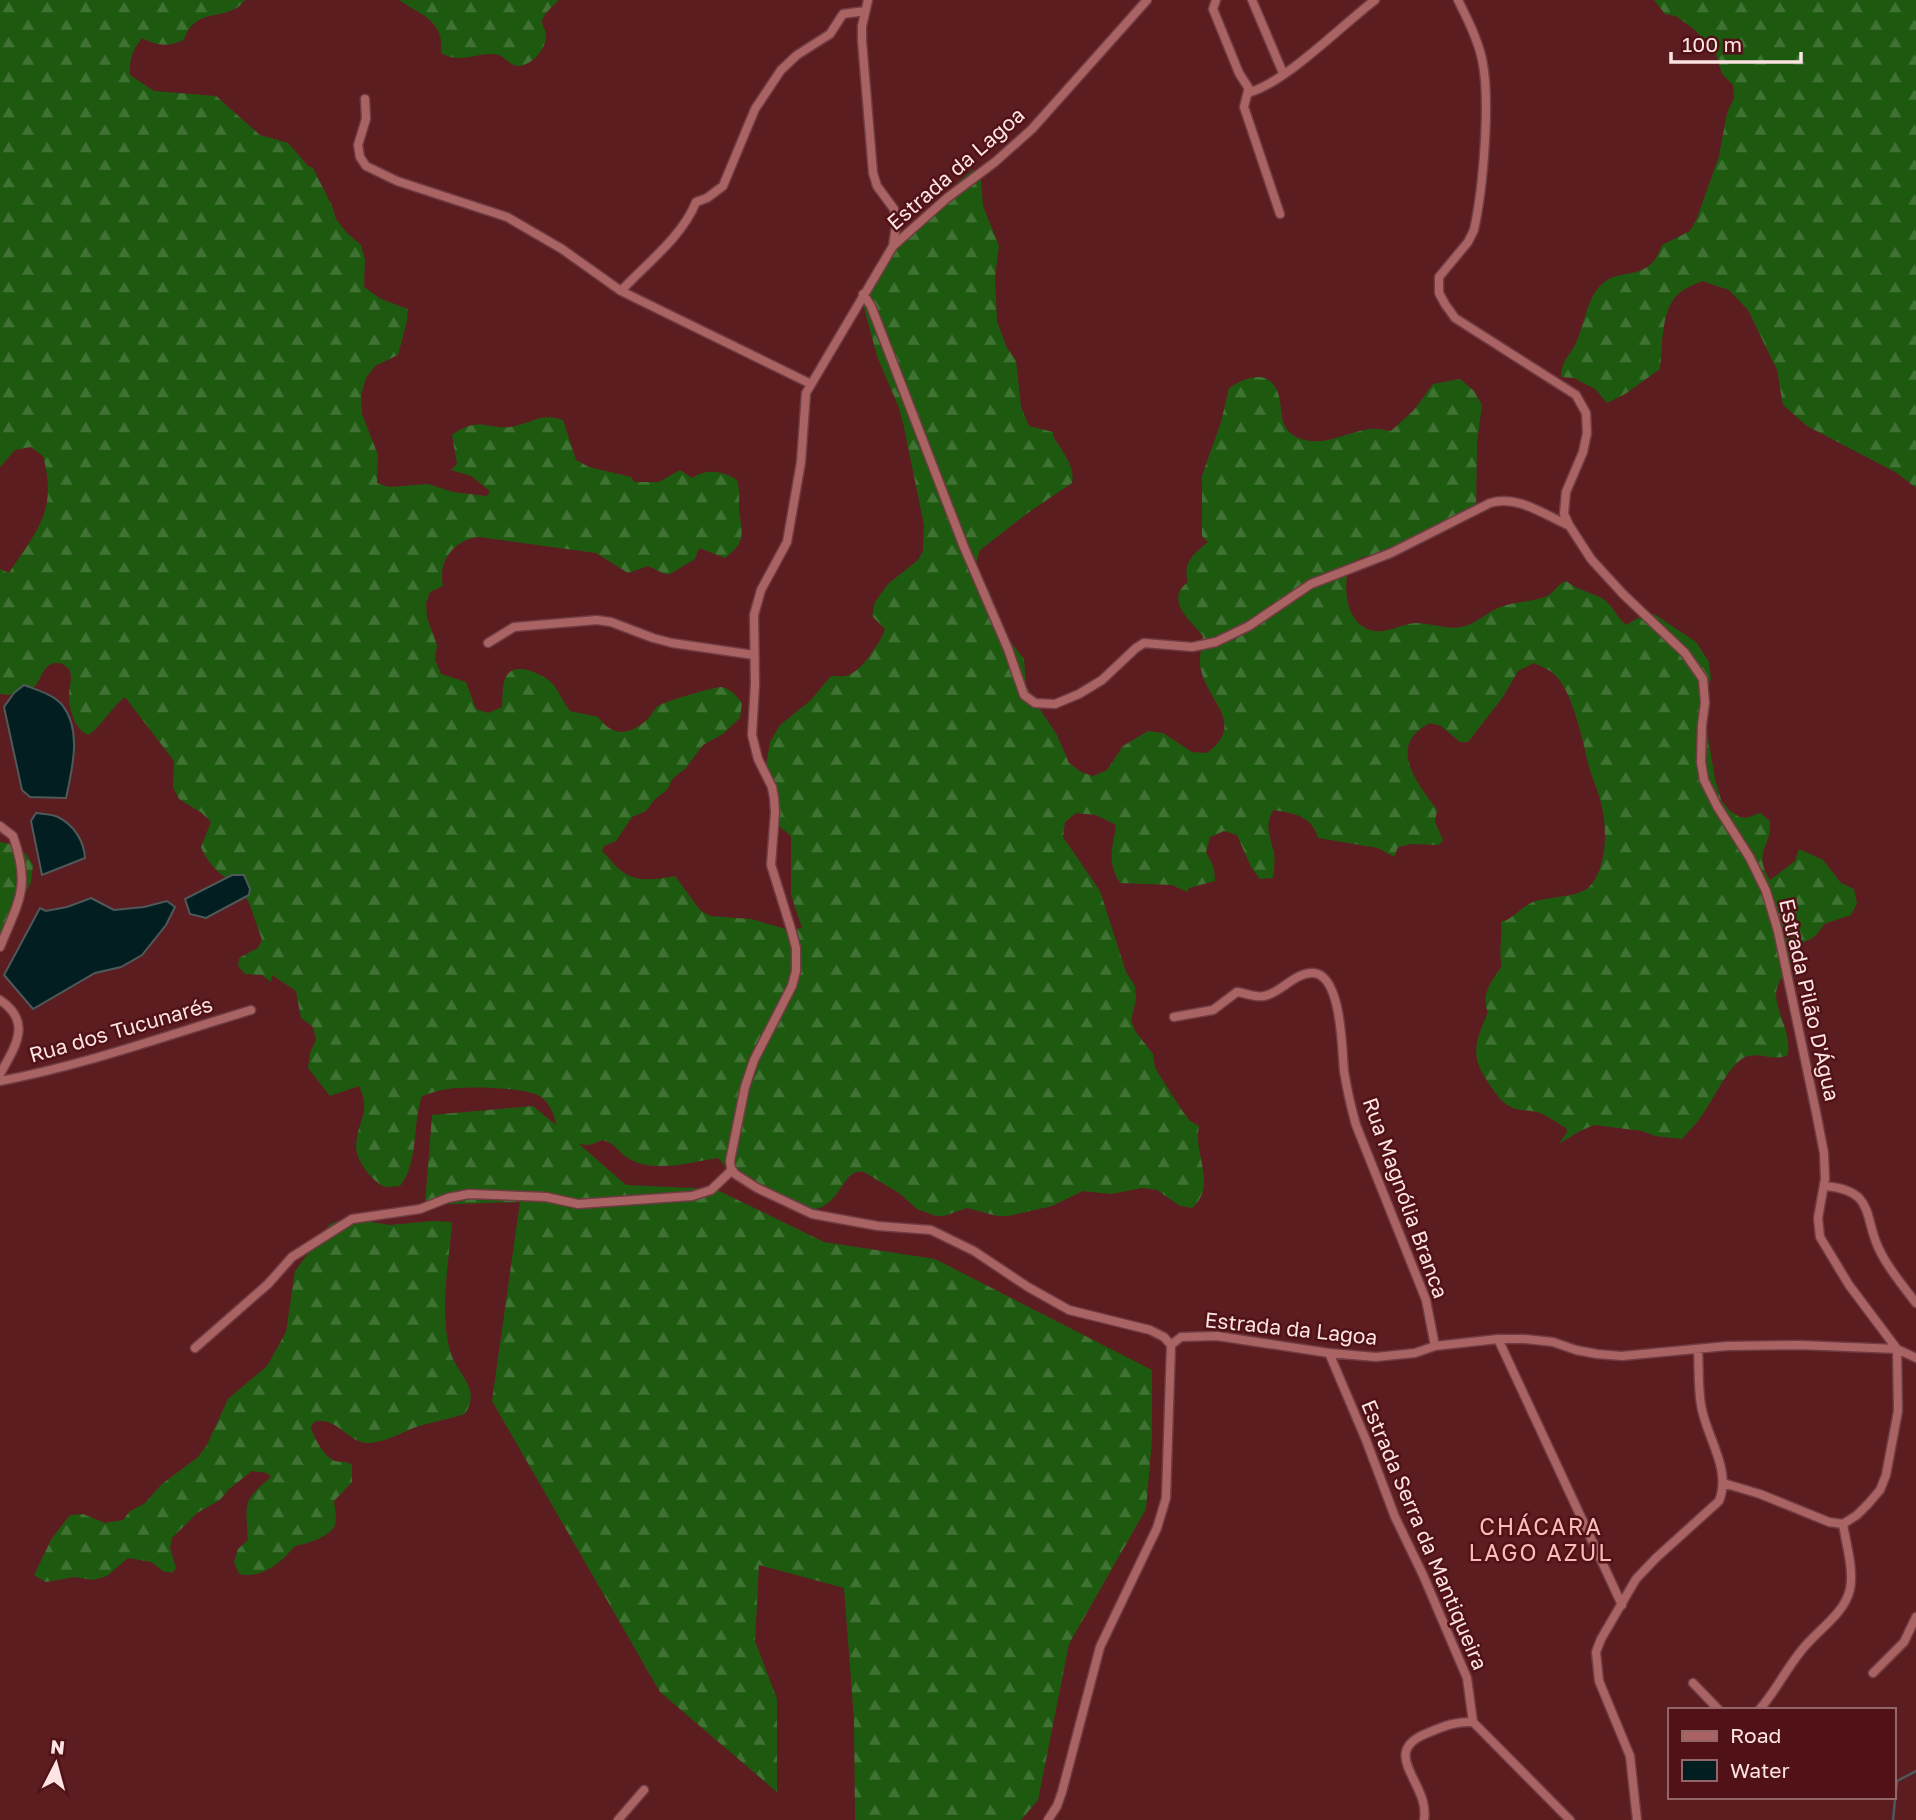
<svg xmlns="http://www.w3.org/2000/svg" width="1916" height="1820" viewBox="0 0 1916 1820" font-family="'Golos Text',sans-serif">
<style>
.forest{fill:url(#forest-firs)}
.water{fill:#031e20;stroke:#4e595a;stroke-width:2}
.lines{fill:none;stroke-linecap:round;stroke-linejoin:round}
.stream{stroke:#4e595a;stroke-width:2.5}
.minor-casing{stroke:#703b42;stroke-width:11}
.minor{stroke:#aa6363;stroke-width:8}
.labels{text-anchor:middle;stroke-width:5;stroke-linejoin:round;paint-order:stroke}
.street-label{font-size:21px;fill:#fde4e3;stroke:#501217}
.neighbourhood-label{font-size:23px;letter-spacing:2px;fill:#fabbb9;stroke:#501217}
</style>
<defs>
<pattern id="forest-firs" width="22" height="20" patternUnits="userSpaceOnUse" patternTransform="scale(1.75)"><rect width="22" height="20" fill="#1d5a10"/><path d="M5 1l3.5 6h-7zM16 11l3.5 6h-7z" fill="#3f7233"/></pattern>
</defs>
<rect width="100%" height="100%" fill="#5c1d21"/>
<!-- forest -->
<path class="forest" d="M 0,0 L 245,0 C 228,23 195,5 184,40 C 167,47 158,46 142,38 C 133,50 129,59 130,75 L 154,91 L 216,96 L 260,135 L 288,143 L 308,166 L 313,168 L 332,206 L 336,219 L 347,233 L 361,245 L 365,259 L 364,287 L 381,299 L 408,309 L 407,321 L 398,355 L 375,366 L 366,378 L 361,396 L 362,414 L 378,455 L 377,483 L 389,487 L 428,484 L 453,492 L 487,496 L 490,491 L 471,476 L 451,470 L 457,464 L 452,435 C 480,414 490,432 515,426 C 537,421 540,413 563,420 L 576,460 L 589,467 L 631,477 L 634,482 L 659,482 L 680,470 L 692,478 C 707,468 723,471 737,480 C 740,490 739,497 739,508 C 741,532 748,541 725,558 L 699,548 L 695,559 L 670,574 L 665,574 L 648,566 L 628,573 L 596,553 L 479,537 C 455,539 437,561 443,586 L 430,592 L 426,604 L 427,618 L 437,645 L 435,660 L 441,674 L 466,682 L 476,709 L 488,713 L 502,707 C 503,698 502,687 505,679 C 512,659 542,674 552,683 C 559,691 563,702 570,711 L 598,717 C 613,737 629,736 648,719 C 651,716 654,709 658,706 C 664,702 713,687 721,687 C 731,688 736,696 742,703 L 740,718 L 723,734 L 703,745 L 685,769 L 673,778 L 667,790 L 655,799 L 646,811 L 632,817 L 616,841 L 604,846 L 602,851 C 609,857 615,867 623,872 C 637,883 658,879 675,876 L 700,910 L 710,916 L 751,919 L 789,930 L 802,928 L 791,895 L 791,836 L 773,821 C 773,802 776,782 766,766 L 770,742 L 780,725 L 810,701 L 831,676 C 836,676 844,677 849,675 C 862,670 881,642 885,629 L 872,616 L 875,602 L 888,584 L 918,560 L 923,551 L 924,525 L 904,427 L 899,408 L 877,356 L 860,293 C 876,262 900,243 923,219 C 940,202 953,184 973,170 L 981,179 L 983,206 L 999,246 L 995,277 L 997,321 L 1007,348 L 1016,360 L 1021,407 L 1029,426 L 1053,432 L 1053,436 C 1061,450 1076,466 1072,483 L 1029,512 L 980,550 L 976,563 L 977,575 L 989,590 L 1006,636 L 1024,659 L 1026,685 L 1033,699 L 1057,735 L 1069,763 L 1081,772 L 1093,776 L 1107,770 L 1123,746 L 1148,731 L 1163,733 L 1192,752 L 1207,753 C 1246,723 1209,704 1201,670 C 1198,660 1202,647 1203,636 C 1190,620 1164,600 1188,582 C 1182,562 1194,554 1208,542 L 1202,536 L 1202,476 L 1221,422 L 1229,388 C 1246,377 1269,368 1278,393 C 1284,409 1276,430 1301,439 C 1325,447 1346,432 1370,429 C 1376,428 1384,430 1391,431 L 1414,410 L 1433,384 L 1460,379 L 1474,391 L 1482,405 L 1477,443 L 1476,513 L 1447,531 L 1428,534 L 1393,550 L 1363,557 L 1350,563 C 1342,585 1345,626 1374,631 C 1388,633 1402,624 1416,623 C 1432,623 1450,631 1465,626 C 1476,623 1487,613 1498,608 C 1512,602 1530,602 1545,597 C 1554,594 1557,584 1566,581 C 1579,591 1589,591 1603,599 C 1612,604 1617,618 1626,625 L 1645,614 L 1654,614 L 1696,642 L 1709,662 L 1711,679 L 1702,701 L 1715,779 L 1721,800 L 1729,810 L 1739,817 L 1746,818 L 1760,813 L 1770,821 C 1772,847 1752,851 1770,880 L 1795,861 L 1799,849 L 1823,860 L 1841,883 L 1854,889 L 1857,903 L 1851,915 L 1824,924 C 1816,938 1809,942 1793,944 C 1799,965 1776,975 1776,995 C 1777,1015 1791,1031 1788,1055 C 1775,1062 1759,1051 1745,1057 C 1729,1065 1716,1095 1706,1109 C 1700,1120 1690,1130 1682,1139 L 1655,1136 L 1642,1131 L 1594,1125 L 1580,1131 L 1559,1144 L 1567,1132 L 1566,1128 C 1557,1123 1547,1115 1537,1112 C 1529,1110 1519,1111 1511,1107 C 1502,1103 1497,1095 1492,1088 C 1469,1056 1474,1046 1488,1012 C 1480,995 1492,980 1502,966 C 1498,951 1503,938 1501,922 C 1516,918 1520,906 1536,901 C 1552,896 1580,898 1591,885 C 1607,866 1607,830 1602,807 C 1599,793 1593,780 1589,767 C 1583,742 1573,690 1553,673 C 1548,669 1540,666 1534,663 L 1518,671 L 1503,697 L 1468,742 L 1460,742 L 1441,726 L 1430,723 C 1386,745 1417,783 1437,810 L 1435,822 L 1443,840 L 1439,845 L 1411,844 L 1398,847 L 1394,857 L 1378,848 L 1318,838 C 1312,816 1294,813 1273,810 C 1265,826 1269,832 1273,849 C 1276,858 1274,868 1273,878 L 1260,879 L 1251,867 L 1237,835 L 1224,831 L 1210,837 L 1206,852 L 1214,868 L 1215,881 L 1189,888 L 1187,892 L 1172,885 L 1120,883 C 1106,860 1113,850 1116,825 L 1096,815 L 1076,813 L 1065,822 L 1063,837 L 1100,891 L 1126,972 L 1135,986 L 1136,1000 L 1131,1020 L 1135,1031 L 1153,1054 L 1155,1068 L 1181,1109 L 1190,1121 L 1199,1126 C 1193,1156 1218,1185 1192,1208 L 1180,1206 L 1157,1190 L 1142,1188 L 1111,1194 L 1083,1191 L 1052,1206 L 1008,1216 L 997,1216 L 967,1208 L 944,1216 L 936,1216 L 917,1209 L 899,1193 L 864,1172 C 842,1167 842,1207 811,1210 L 735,1176 L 718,1158 C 690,1162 650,1175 625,1156 C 615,1148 618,1146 603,1140 L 589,1145 L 579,1144 L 626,1185 L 715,1189 L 824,1242 L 935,1259 L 1152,1370 L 1152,1439 L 1146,1509 L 1069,1644 L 1038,1800 L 1021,1820 L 855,1820 L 854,1720 L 844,1588 L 759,1565 L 755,1641 L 777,1699 L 777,1792 L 660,1692 L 492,1401 L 520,1202 L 425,1205 L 432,1115 L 533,1106 L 556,1125 C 555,1116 549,1102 541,1097 C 527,1087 465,1086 448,1089 C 439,1090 431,1093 422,1096 C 412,1124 419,1163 400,1186 C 394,1186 389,1188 383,1186 C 370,1179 356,1160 356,1146 C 357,1121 372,1113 359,1086 L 330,1096 L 308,1068 L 310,1053 L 316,1040 L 313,1027 L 301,1018 L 296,991 L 272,975 L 271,982 L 262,975 L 245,974 L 238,966 L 239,958 L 258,948 L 262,940 L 250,905 L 238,884 C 222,878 207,863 201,847 L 211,822 L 202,813 L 179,799 L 173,787 L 174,761 L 125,697 C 111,708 103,724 89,735 C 76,731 70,712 69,699 C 68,690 73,680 70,672 C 68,663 54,660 48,666 C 41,672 40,682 33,688 L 8,695 L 0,694 L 0,569 L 9,573 C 37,530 58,511 43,456 L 31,447 L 15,450 L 0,467 Z
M 399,0 L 559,0 C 554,5 543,14 542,21 C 542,27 547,31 546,36 C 545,50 533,65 518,66 C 509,66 504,54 494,54 C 476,53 459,64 441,53 C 445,21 421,15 399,0 Z
M 1654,0 L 1916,0 L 1916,488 L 1897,473 L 1807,426 L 1783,405 L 1777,370 L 1748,310 L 1729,290 L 1702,281 C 1695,284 1688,287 1682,291 C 1660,305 1663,346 1660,369 L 1625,394 L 1607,403 L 1595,389 L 1574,378 L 1561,377 C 1562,359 1569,357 1576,343 C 1585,324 1586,299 1602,284 C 1621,266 1649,284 1662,245 L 1690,231 L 1697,218 L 1719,156 L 1727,113 L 1734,98 L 1733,85 L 1722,74 L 1716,54 L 1695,30 L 1676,16 L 1665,14 Z
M 0,842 L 15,845 L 26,854 L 33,865 L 31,882 L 0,943 Z
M 347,1218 L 390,1225 L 432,1221 L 452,1222 C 449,1264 439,1310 450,1351 C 457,1375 482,1388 465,1414 C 449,1419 432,1422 416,1427 C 401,1433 385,1442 369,1443 C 347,1443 337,1415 314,1422 L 311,1427 C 313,1437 325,1458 335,1461 C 343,1463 345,1460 352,1465 L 352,1482 L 334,1501 C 335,1508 337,1519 335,1525 C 331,1536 307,1544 295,1546 C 280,1563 263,1579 239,1574 L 234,1562 L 238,1549 L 248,1540 C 246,1504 241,1502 271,1477 L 267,1473 L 252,1471 L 229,1489 L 220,1500 L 197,1513 L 172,1538 L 170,1548 L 176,1568 L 172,1573 L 163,1571 L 151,1562 L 128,1558 L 107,1576 L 93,1580 L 75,1577 L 46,1582 L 34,1575 L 52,1538 L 70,1515 L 83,1514 L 105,1523 L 123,1520 L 130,1511 L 144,1504 L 162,1484 L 198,1457 L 207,1445 L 228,1399 L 267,1366 L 286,1332 L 295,1271 L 330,1224 Z"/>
<!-- water -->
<path class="water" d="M 24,685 C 37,690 55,695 63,706 C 82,731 72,770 66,798 L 30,797 L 22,790 L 4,707 L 14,693 Z
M 36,813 C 43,814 52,814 58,817 C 74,825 84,841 85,858 L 42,875 L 31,821 Z
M 232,875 L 244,875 L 250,889 L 249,895 L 206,918 L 190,914 L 185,899 Z
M 91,898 L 114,910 L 144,907 L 167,901 L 175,907 L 166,925 L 142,955 L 121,967 L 95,973 L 33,1009 L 4,975 L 40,908 L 46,911 L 67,907 Z"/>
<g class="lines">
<!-- stream -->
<path class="stream" d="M 1893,1820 L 1897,1781 L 1916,1771"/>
<defs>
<path id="minor" d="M 868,0 L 862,26 L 862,41 L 873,173 L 877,186 L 894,209 L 896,225 L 893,246
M 1147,0 L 1032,129 L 995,162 L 947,198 L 893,246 L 806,393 L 801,462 L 787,542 L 761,590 L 754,615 L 755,684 L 752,735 L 758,759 L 772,787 L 774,798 L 775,812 L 771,865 L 791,929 L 796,948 L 796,971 L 792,986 L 754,1060 L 745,1087 L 730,1161 L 731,1168 L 735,1174 L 757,1188 L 812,1214 L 878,1226 L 931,1230 L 974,1251 L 1028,1287 L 1069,1310 L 1150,1330 L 1164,1337 L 1171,1345 L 1181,1337 L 1217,1336 L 1329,1353 L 1376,1357 L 1415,1353 L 1435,1346 L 1498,1339 L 1525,1339 L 1553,1342 L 1576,1350 L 1597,1354 L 1622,1356 L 1727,1346 L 1799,1345 L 1897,1349 L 1916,1358
M 1216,0 L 1213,9 L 1239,73 L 1251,92 C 1288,80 1342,25 1375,0
M 1252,0 L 1283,73
M 1458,0 C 1468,20 1477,38 1482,59 C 1491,100 1483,189 1474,230 L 1468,242 L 1439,277 L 1439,293 L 1445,304 L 1455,318 L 1576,395 L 1586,413 L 1587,433 L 1583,452 L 1566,492 L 1564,514 L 1569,525 L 1591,559 L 1623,594 L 1685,653 L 1703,679 L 1705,703 L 1702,725 L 1701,762 L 1704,780 L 1717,806 L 1750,858 L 1766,891 L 1778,931 L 1816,1112 L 1824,1153 L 1825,1179 L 1818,1218 L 1820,1237 L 1849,1285 L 1897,1349 L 1898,1411 L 1886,1475 L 1880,1490 L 1868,1504 L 1857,1515 L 1843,1524 L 1829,1522 L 1760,1494 L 1723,1483
M 1248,91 L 1244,107 L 1280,214
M 365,99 L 366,119 L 358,145 L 360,157 L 366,166 L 397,181 L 507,217 L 562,249 L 621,291 C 647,263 682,237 696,202 L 707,198 L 723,186 L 755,109 L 781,70 L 797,55 L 830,34 L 843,14 L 865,11
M 621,291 L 811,384
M 863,294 L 871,306 L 964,547 L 1008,649 L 1024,695 L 1035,703 L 1055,704 L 1079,694 L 1102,680 L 1136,648 L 1144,643 L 1192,647 L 1216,642 L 1249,626 L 1311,584 L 1391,553 L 1490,503 C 1518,495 1543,514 1568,525
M 488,643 L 514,627 L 597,620 L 611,622 L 653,638 L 672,643 L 754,655
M 0,826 L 13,836 C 31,887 19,900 0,947
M 0,1000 C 33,1022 15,1047 0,1074
M 1174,1017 L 1213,1010 L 1237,992 C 1246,993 1255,998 1264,996 C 1281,993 1295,972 1313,973 C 1342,974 1342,1052 1344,1071 C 1347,1090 1351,1107 1356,1125 L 1426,1300 L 1435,1346
M 0,1081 C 85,1065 168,1035 251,1010
M 1824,1186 C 1878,1190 1862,1219 1881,1253 C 1890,1271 1904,1287 1916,1303
M 1498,1339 L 1622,1605
M 195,1348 L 268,1284 L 292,1257 L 352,1219 L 420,1209 L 448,1198 L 469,1194 L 546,1197 L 578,1204 L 692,1196 L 711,1190 L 732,1170
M 1329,1353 L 1366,1440 L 1395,1517 L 1423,1575 L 1467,1678 L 1473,1722 L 1570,1820
M 1873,1673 L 1904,1642 L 1916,1617
M 1693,1683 L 1719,1710
M 1759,1710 C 1777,1690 1789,1663 1807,1644 C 1822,1627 1845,1612 1850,1589 C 1854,1569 1846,1544 1843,1524
M 618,1820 L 644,1790
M 1048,1820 L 1057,1806 L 1062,1792 L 1100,1647 L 1157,1528 L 1166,1498 L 1171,1345
M 1424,1820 C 1431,1783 1375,1752 1430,1732 C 1444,1726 1457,1721 1473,1722
M 1637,1820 L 1630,1756 L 1599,1681 L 1596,1652 L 1601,1639 L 1636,1579 L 1656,1558 L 1719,1501 C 1732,1469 1706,1437 1701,1405 C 1698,1387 1699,1368 1698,1350"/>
</defs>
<!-- minor casing -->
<use href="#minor" class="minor-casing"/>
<!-- minor -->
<use href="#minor" class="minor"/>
</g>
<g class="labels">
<!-- street labels -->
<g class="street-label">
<text transform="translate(956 169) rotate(-41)" y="7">Estrada da Lagoa</text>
<text transform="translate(1809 1000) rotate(77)" y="7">Estrada Pilão D'Água</text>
<text transform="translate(121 1030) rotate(-16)" y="7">Rua dos Tucunarés</text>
<text transform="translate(1405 1198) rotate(70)" y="7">Rua Magnólia Branca</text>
<text transform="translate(1291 1329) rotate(6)" y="7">Estrada da Lagoa</text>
<text transform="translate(1424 1535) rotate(67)" y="7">Estrada Serra da Mantiqueira</text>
</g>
<!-- neighbourhood labels -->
<g class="neighbourhood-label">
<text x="1541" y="1535">CHÁCARA<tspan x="1541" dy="26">LAGO AZUL</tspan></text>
</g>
</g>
<!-- legend -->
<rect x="1668" y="1708" width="228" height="91" fill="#501217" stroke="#956669" stroke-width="2"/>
<rect x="1682" y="1731" width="35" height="10" fill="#aa6363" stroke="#956669" stroke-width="2"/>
<text x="1730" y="1743" font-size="21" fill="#fde4e3">Road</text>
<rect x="1682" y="1760" width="35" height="21" fill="#031e20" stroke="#956669" stroke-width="2"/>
<text x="1730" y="1778" font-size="21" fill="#fde4e3">Water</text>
<!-- north arrow -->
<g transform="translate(56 1764) rotate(6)" stroke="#501217" stroke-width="5" paint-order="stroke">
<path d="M0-5L12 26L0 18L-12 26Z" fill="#fde4e3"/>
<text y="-10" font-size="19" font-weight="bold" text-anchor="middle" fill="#fde4e3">N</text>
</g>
<!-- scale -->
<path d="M1671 52v10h130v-10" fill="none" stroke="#fde4e3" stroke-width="3.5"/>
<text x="1682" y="52" font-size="21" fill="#fde4e3" stroke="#501217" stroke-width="5" paint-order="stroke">100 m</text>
</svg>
